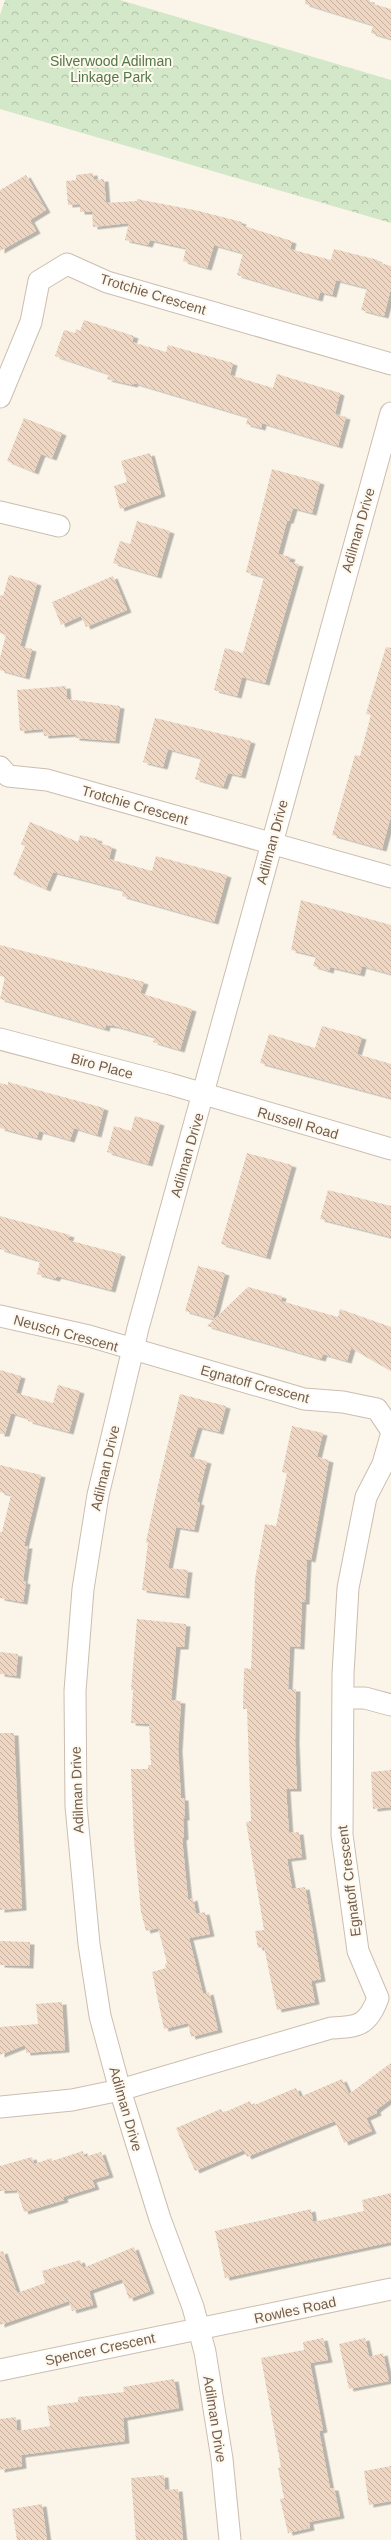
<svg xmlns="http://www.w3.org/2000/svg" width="391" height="2540" viewBox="0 0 391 2540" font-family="Arial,sans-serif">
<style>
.park{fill:url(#park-crowns)}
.building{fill:url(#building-back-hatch);filter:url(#shadow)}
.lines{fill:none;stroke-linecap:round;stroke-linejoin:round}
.minor-casing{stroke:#ccbdaf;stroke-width:23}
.minor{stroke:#fff;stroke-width:21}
.labels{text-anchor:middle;stroke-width:4;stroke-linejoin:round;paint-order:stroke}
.park-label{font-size:14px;fill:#537847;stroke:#fef9ef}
.street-label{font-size:14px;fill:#735d4e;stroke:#fef9ef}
</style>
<defs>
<pattern id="park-crowns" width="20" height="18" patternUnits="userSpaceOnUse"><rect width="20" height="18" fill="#d3e8c8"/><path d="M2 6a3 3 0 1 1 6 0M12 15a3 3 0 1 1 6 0" fill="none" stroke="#b0bfa5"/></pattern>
<pattern id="building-back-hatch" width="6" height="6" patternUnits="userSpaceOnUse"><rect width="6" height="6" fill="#eed6c2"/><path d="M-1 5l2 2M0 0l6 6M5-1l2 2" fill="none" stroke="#c5b1a0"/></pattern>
<filter id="shadow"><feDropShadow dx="4.5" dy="2.5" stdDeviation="0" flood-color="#0004"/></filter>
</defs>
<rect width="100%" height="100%" fill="#fbf5e9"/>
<!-- park -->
<path class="park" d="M 5,0 L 120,0 L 391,80 L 391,223 L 0,109 L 0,15 Z"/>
<!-- building -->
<path class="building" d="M 305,0 L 370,0 L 370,3 L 391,9 L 391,39 L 371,33 L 373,25 L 305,4 Z
M 93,173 L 94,180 L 104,179 L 106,203 L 137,201 L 137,199 L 199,211 L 242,222 L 241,225 L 292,241 L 290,249 L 331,260 L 334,249 L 378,260 L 377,262 L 391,266 L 391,288 L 384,316 L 361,310 L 367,288 L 336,280 L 332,295 L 320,292 L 318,299 L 237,275 L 243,253 L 214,245 L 207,268 L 183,261 L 186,248 L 150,240 L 148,245 L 125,240 L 129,223 L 93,227 L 92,212 L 80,212 L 80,204 L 68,205 L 66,181 L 76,180 L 76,175 Z
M 26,175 L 46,210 L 30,220 L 36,231 L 0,251 L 0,190 Z
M 84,320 L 134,336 L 132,342 L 166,352 L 168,345 L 233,363 L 230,375 L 273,388 L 277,374 L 340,393 L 335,414 L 346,417 L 338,446 L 262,423 L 261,428 L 246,424 L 248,417 L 134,383 L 133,385 L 107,379 L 109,374 L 55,356 L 64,330 L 75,333 L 76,329 L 80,331 Z
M 24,418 L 62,433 L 52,458 L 41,454 L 34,472 L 7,461 Z
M 150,453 L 161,494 L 120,509 L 114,486 L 127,482 L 121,461 Z
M 272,469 L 320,482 L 312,513 L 293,508 L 289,521 L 287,521 L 278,554 L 291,557 L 289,562 L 299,564 L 265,683 L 242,677 L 237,696 L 214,690 L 225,648 L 243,653 L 264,577 L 246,572 Z
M 137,521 L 170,531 L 157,576 L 113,563 L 120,541 L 130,544 Z
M 9,575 L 37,583 L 20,646 L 32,649 L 25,677 L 0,670 L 0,658 L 6,635 L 0,633 L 0,595 L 3,596 Z
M 113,576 L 127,610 L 86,627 L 81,616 L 61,625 L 52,602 Z
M 386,647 L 391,648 L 391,816 L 382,849 L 332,835 L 355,755 L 360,756 L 371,715 L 366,714 Z
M 66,686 L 67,699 L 120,706 L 115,741 L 75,738 L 75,734 L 44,736 L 43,729 L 20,731 L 17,690 Z
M 155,718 L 251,741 L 241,776 L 228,773 L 223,787 L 195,779 L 201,758 L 168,749 L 163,767 L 143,762 Z
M 30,822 L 78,842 L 80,835 L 98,839 L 97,842 L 112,847 L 109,859 L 152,871 L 156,856 L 227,875 L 214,922 L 122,896 L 123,890 L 53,872 L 46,889 L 13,875 L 25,846 L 21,844 Z
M 301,900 L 391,925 L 391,974 L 362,966 L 360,974 L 330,967 L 329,971 L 313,966 L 316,956 L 291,950 Z
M 0,945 L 144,982 L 140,993 L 192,1009 L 180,1050 L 153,1042 L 155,1037 L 115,1026 L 106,1025 L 105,1029 L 0,999 L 5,977 L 0,976 Z
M 322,1026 L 362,1037 L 357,1054 L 391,1064 L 391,1098 L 260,1063 L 269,1034 L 315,1048 Z
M 8,1082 L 104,1108 L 97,1135 L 74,1128 L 70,1140 L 39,1131 L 37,1138 L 0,1128 L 0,1083 L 8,1085 Z
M 135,1116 L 160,1123 L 148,1164 L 107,1152 L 114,1126 L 131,1131 Z
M 247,1153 L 292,1165 L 266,1257 L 221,1244 Z
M 328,1190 L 391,1206 L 391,1237 L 320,1219 Z
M 0,1216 L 70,1235 L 68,1240 L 121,1254 L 111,1290 L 57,1276 L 55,1279 L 37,1274 L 40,1261 L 0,1249 Z
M 198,1266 L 225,1273 L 213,1319 L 185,1311 Z
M 248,1287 L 282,1296 L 281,1301 L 338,1317 L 340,1309 L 391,1327 L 391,1371 L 351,1348 L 347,1361 L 323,1354 L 321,1359 L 207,1326 Z
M 0,1370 L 21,1376 L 16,1393 L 53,1403 L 58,1385 L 80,1391 L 69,1432 L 28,1421 L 28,1418 L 11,1413 L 5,1434 L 0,1434 Z
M 180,1394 L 226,1406 L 219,1432 L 198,1427 L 189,1457 L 207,1461 L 197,1502 L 200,1503 L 194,1530 L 176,1527 L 168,1568 L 188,1570 L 185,1596 L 142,1590 L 148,1543 L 146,1542 L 158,1485 Z
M 292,1426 L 323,1433 L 317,1457 L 329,1460 L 311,1560 L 307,1559 L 305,1602 L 302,1602 L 300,1647 L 290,1646 L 288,1689 L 296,1689 L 295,1741 L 297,1789 L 286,1789 L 289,1833 L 299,1832 L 302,1857 L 287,1859 L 292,1889 L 305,1887 L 321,1979 L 311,1981 L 315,2002 L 277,2010 L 264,1947 L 258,1948 L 255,1931 L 264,1930 L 246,1822 L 251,1821 L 247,1709 L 243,1709 L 244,1668 L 251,1669 L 255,1579 L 265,1524 L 276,1526 L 287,1473 L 282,1472 Z
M 0,1465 L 41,1475 L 24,1546 L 28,1546 L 23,1581 L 26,1582 L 23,1602 L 0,1598 L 0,1532 L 2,1532 L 11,1495 L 0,1492 Z
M 137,1619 L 186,1624 L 184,1647 L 176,1647 L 171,1700 L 181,1701 L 178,1749 L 181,1798 L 184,1798 L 185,1818 L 183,1818 L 184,1837 L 182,1838 L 188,1900 L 193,1898 L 196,1914 L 205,1912 L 210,1934 L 189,1938 L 203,1994 L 209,1992 L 218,2030 L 191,2037 L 188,2023 L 164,2029 L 152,1972 L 166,1968 L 165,1964 L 167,1963 L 158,1928 L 146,1931 L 141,1912 L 134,1841 L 131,1769 L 148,1769 L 148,1765 L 151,1765 L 149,1724 L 131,1723 L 133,1690 L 131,1690 Z
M 0,1652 L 18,1654 L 16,1676 L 0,1674 Z
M 0,1733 L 14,1733 L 22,1908 L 0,1910 Z
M 391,1770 L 391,1807 L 373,1809 L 371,1772 Z
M 0,1941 L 30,1942 L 29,1966 L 0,1965 Z
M 62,2002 L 65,2050 L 26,2053 L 25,2045 L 0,2055 L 0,2027 L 38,2024 L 36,2004 Z
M 391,2063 L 391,2099 L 376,2110 L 377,2113 L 366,2118 L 372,2131 L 344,2143 L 335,2121 L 247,2157 L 244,2150 L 195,2171 L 176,2128 L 221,2109 L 223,2113 L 250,2101 L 252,2106 L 296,2088 L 300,2097 L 342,2079 L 349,2094 Z
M 83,2151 L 84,2157 L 101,2152 L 109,2175 L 92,2180 L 95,2187 L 63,2197 L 64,2200 L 24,2212 L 17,2190 L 0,2191 L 0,2166 L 32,2157 L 34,2164 L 52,2158 L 52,2161 Z
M 391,2193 L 391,2242 L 225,2278 L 215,2231 L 311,2209 L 313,2222 L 364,2211 L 362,2200 Z
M 134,2247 L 150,2291 L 129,2299 L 122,2279 L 89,2291 L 93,2305 L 72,2311 L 69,2301 L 0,2325 L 0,2252 L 3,2251 L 17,2293 L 45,2283 L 42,2271 L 80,2260 L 83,2268 Z
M 323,2338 L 328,2360 L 310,2363 L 323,2430 L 319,2431 L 330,2488 L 334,2488 L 340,2516 L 309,2522 L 310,2528 L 288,2533 L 280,2499 L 284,2498 L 278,2468 L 281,2467 L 261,2358 L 304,2350 L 303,2342 Z
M 365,2338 L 369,2357 L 383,2353 L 389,2381 L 349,2389 L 339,2344 Z
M 174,2379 L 179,2408 L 123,2418 L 125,2441 L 21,2455 L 22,2466 L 0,2470 L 0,2419 L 16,2417 L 17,2431 L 50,2426 L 47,2406 L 78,2402 L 78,2397 L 124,2392 L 123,2387 Z
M 391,2466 L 391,2501 L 369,2505 L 364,2471 Z
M 164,2475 L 165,2490 L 178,2489 L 183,2540 L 136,2540 L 131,2478 Z
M 42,2504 L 47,2540 L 17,2540 L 12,2509 Z"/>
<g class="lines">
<defs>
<path id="minor" d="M 0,397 L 31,322 L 39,281 L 67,264 L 107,282 L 391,364
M 0,512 L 59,526
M 0,767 L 8,776 L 47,780 L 391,877
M 0,1039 L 170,1084 L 391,1149
M 0,1316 L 89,1336 L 304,1399 L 343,1402 L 377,1409 L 391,1430
M 343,1698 L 365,1698 L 391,1705
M 0,2107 L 72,2100 L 120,2090 L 331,2028 C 359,2027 368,2025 378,1998 L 358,1951 L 342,1835 L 343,1674 L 348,1588 L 366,1497 L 383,1464 L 391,1436
M 0,2370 L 391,2289
M 230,2540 L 222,2459 L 205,2352 L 193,2307 L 160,2219 L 120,2090 L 100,2016 L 89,1944 L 76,1806 L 75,1691 L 83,1589 L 98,1495 L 138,1328 L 391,413"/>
</defs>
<!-- minor casing -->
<use href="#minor" class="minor-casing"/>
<!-- minor -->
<use href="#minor" class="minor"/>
</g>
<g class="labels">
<!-- park labels -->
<g class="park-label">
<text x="111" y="66">Silverwood Adilman<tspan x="111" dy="16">Linkage Park</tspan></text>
</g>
<!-- street labels -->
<g class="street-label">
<text transform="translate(153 294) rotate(17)" y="5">Trotchie Crescent</text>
<text transform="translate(358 530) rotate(-74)" y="5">Adilman Drive</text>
<text transform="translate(135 805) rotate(16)" y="5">Trotchie Crescent</text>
<text transform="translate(272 842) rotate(-75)" y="5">Adilman Drive</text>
<text transform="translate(102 1066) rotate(15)" y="5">Biro Place</text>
<text transform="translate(298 1123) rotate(16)" y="5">Russell Road</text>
<text transform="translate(187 1155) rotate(-74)" y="5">Adilman Drive</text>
<text transform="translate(66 1333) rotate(15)" y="5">Neusch Crescent</text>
<text transform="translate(255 1384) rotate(15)" y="5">Egnatoff Crescent</text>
<text transform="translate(105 1468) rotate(-77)" y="5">Adilman Drive</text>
<text transform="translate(77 1790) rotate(-92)" y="5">Adilman Drive</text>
<text transform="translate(349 1881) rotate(-97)" y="5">Egnatoff Crescent</text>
<text transform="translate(126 2109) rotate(74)" y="5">Adilman Drive</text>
<text transform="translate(295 2310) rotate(-12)" y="5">Rowles Road</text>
<text transform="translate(100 2349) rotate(-12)" y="5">Spencer Crescent</text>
<text transform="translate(215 2419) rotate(81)" y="5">Adilman Drive</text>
</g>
</g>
</svg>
